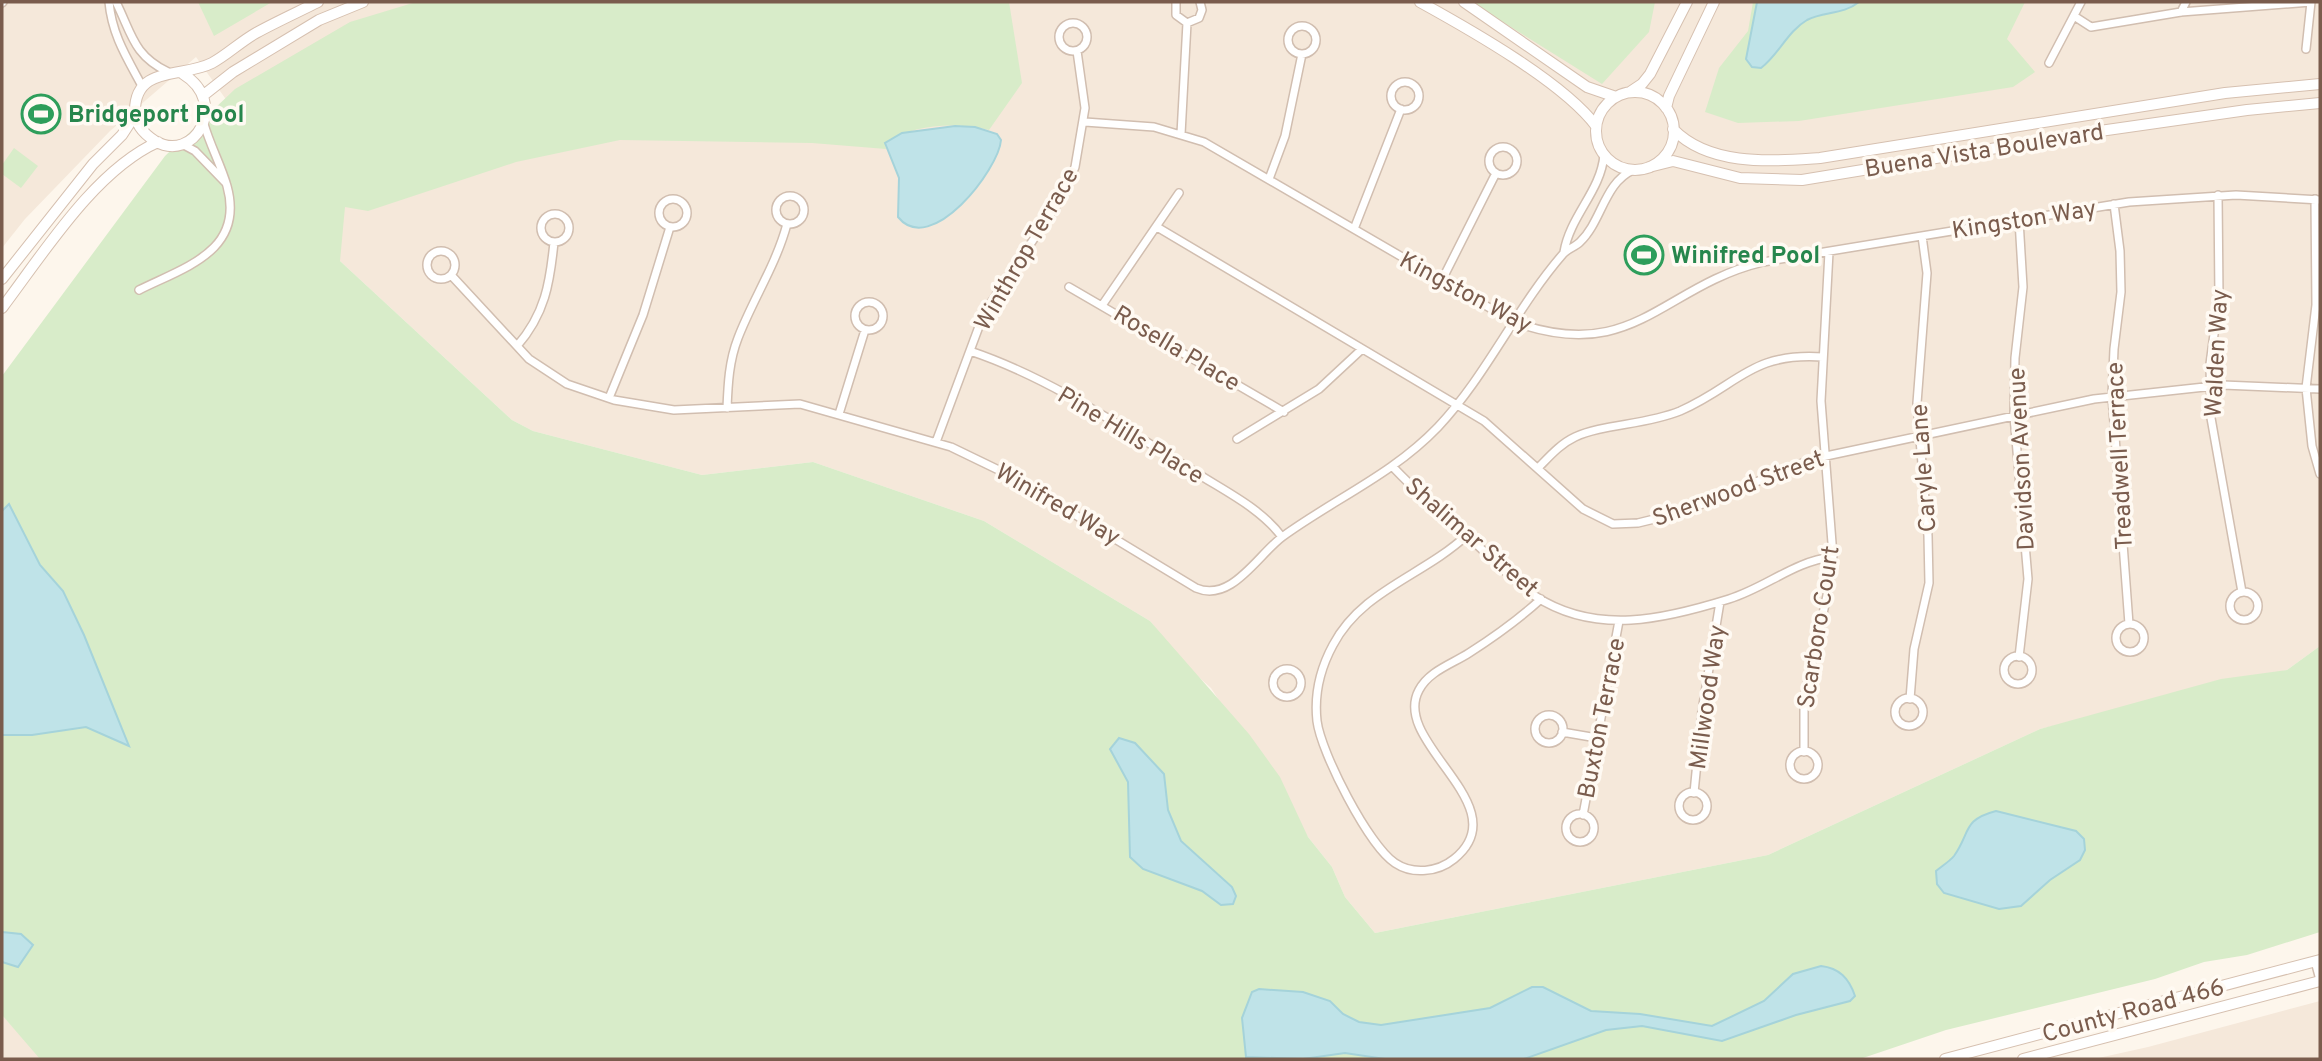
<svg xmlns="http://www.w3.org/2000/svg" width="2322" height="1061" viewBox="0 0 2322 1061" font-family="Overpass,sans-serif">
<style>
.residential{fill:#f5e8da}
.green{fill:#d8ecc9}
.water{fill:#bfe3e8;stroke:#a5d3da;stroke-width:2}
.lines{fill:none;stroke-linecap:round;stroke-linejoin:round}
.street-casing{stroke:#d1beb0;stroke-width:10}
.secondary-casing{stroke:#d6c0b0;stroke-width:12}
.street{stroke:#fff;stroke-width:7}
.secondary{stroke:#fff;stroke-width:10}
.labels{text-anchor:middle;stroke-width:7;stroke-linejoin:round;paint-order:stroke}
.leisure-label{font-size:24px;font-weight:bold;fill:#27864d;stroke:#fffaf3;text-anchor:start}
.street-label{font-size:24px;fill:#7a5c4d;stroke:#fffaf3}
</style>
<rect width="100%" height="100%" fill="#fdf6ec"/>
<!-- residential -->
<path class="residential" d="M 2,2 L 2320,2 L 2320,646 L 2287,670 L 2040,729 L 1768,855 L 1375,933 L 1345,897 L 1332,867 L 1308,837 L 1211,688 L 1185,665 L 1150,621 L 984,521 L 813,462 L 702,475 L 533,431 L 512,420 L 340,261 L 196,57 L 110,131 L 25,219 L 2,248 Z
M 2320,1001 L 2320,1059 L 2094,1059 L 2148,1047 Z
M 2,1015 L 41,1058 L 40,1059 L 2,1059 Z"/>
<!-- green -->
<path class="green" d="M 198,2 L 272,2 L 214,36 Z
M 416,2 L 1009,2 L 1022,83 L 989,130 C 955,122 915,124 885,143 L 886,149 L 812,143 L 620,140 L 516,162 L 368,211 L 345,207 L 340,261 L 512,420 L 533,431 L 702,475 L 813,462 L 984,521 L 1150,621 L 1249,734 L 1280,777 L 1308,837 L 1332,867 L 1345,897 L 1375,933 L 1768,855 L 2040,729 L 2221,679 L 2287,670 L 2320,646 L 2320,932 L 2247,955 L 2204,962 L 2155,979 L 1946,1030 L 1860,1059 L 40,1059 L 2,1015 L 2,376 L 165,156 L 235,89 L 350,22 Z
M 1471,2 L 1655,2 L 1649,32 L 1602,84 Z
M 1753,2 L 2025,2 L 2007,39 L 2035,72 L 2013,87 L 1799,121 L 1738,123 L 1705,112 L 1719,68 L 1748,31 Z
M 14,148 L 38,166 L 21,188 L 2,174 L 2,165 Z"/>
<!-- water -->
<path class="water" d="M 1757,2 L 1859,2 C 1843,15 1824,11 1807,20 C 1788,31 1779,54 1761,68 L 1752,67 L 1746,59 Z
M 955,126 L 975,127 L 997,134 L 1001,140 C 999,169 931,258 898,217 L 899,178 L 885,143 L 902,133 Z
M 9,504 L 40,565 L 63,591 L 84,635 L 129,746 L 86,727 L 32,735 L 2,735 L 2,511 Z
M 1119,738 L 1135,743 L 1164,774 L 1168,810 L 1181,841 L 1232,887 L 1236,896 L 1233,904 L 1221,905 L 1202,891 L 1143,869 L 1130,857 L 1128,782 L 1110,749 Z
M 1996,811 L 2076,831 L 2084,839 L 2085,850 L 2080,860 L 2050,880 L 2021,906 L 1999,909 L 1944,893 L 1937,884 L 1936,871 C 1942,866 1950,861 1954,856 C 1971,832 1962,820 1996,811 Z
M 2,932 L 21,934 L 33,945 L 18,967 L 2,962 Z
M 1821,966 C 1839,968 1849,978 1855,996 L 1850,1001 L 1796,1015 L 1722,1041 L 1642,1026 L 1606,1030 L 1524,1059 L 1385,1059 L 1345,1053 L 1303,1059 L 1246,1057 L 1242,1018 L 1252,992 L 1259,989 L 1303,992 L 1330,1001 L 1343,1014 L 1359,1022 L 1381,1025 L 1490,1008 L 1532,987 L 1543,987 L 1591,1011 L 1640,1014 L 1712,1026 L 1764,1001 L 1793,974 Z"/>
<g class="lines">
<defs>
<path id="street" d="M 109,2 C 112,35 127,58 142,86
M 116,2 C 132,34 133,55 168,72
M 1176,2 L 1176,15 L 1187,23 L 1199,18 L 1202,10 L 1200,2
M 2,3 L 3,2
M 2181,12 L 2186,2
M 2074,16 L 2091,27 L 2181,12 L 2311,2
M1059 37a14 14 0 1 1 28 0a14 14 0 1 1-28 0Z
M1288 40a14 14 0 1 1 28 0a14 14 0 1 1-28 0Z
M 2306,49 L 2311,2
M 2049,63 L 2081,2
M1391 96a14 14 0 1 1 28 0a14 14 0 1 1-28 0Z
M 1085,122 L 1154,127 L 1204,142 L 1514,322 C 1634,365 1662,286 1763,262 L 2129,202 L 2236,195 L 2320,200
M 1181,134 L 1187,23
M 182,144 L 195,151 L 225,182
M1489 161a14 14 0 1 1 28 0a14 14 0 1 1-28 0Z
M 1269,179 L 1285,136 L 1302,54
M 2218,195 L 2219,297 L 2210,364 L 2211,418 L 2242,592
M776 210a14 14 0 1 1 28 0a14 14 0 1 1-28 0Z
M 2315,199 L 2316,305 L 2306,388 L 2312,446 L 2320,474
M659 213a14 14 0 1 1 28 0a14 14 0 1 1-28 0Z
M 2114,204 L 2120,251 L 2121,292 L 2114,349 L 2112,396 L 2129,624
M541 228a14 14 0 1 1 28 0a14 14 0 1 1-28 0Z
M 2019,220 L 2023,287 L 2015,358 L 2014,416 L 2028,579 L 2019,657
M 1157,227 L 1484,421 L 1583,509 L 1613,524 L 1638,523 L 1683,512 L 1812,459 L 2094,399 L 2223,385 L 2320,389
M 1354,229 L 1401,109
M427 265a14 14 0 1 1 28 0a14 14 0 1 1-28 0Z
M 1564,252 C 1570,216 1601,191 1604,155
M 451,275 L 529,359 L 567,384 L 614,400 L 674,410 L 800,404 L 951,447 L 1011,476 L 1196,588 C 1231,603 1257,556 1282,537 C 1334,499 1392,475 1438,427 C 1487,375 1516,308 1563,254 C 1567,249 1575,247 1580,242 C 1602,221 1604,183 1633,170
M 1441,282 L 1496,173
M 1069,287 L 1284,412
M 139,290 C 185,267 245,251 227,186 C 221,165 210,145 204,124
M855 316a14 14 0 1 1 28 0a14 14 0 1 1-28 0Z
M 1103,304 L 1179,193
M 517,346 C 545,314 550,283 554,242
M 970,351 C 1048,377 1122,427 1192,470 C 1222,490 1260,507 1282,537
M 609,398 L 643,315 L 670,227
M 727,408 C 728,384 729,361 738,338 C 753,299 776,265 787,224
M 839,414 L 865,330
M 1237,439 L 1319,389 L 1361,350
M 936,442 L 984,313 L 1062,197 L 1075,167 L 1085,108 L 1077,51
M 1393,467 C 1418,494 1448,518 1475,543 C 1495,561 1513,581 1535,596 C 1596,636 1665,619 1729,599 C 1765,588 1795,561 1832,557
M 1538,468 C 1549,457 1560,444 1575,437 C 1603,424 1646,425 1680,411 C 1739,385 1750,352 1823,357
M 1467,535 C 1423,576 1362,590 1333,645 C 1320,669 1314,694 1317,721 C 1321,753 1369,846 1395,863 C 1413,875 1438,872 1454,859 C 1520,806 1390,743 1419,690 C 1429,671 1452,664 1469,653 C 1494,637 1519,619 1541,599
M2230 606a14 14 0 1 1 28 0a14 14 0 1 1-28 0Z
M2116 638a14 14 0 1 1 28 0a14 14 0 1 1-28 0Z
M2004 670a14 14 0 1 1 28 0a14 14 0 1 1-28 0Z
M1273 683a14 14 0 1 1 28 0a14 14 0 1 1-28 0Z
M1895 712a14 14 0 1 1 28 0a14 14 0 1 1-28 0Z
M 1910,699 L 1914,649 L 1929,583 L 1928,536 L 1917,403 L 1927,273 L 1922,236
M1535 729a14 14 0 1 1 28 0a14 14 0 1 1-28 0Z
M 1562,732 L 1597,738
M1790 765a14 14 0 1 1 28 0a14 14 0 1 1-28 0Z
M 1804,752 L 1804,699 L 1828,591 L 1833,556 L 1821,401 L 1829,252
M1679 806a14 14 0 1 1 28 0a14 14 0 1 1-28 0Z
M 1694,793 L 1702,711 L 1720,602
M1566 828a14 14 0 1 1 28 0a14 14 0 1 1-28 0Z
M 1583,815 L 1619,621
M 2315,961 L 2320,980"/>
<path id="secondary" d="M 1420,2 C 1469,29 1563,82 1596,126
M 1464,2 L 1587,87 L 1616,97
M 183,74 C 230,103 194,164 155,141 C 144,134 135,124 135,111 C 135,65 183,78 212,63 C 227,55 240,42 256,33 C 276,22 298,12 318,2
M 1630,92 L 1642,84 L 1650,74 L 1687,2
M1596 131a39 39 0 1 1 78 0a39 39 0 1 1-78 0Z
M 205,94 L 233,72 L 319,20 L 363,2
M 1666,108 L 1669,96 L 1714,2
M 1673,129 C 1710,167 1772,161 1820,158 L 2225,93 L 2320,84
M 1649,167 L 1673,161 L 1740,178 L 1802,180 L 2100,131 L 2247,110 L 2320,103
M 2,279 L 93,164 L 122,135 L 135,115
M 2,308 C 43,254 95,170 158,142
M 1945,1059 L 2320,960
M 2023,1059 L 2320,981"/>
</defs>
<!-- street casing -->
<use href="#street" class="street-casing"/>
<!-- secondary casing -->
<use href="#secondary" class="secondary-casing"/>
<!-- street -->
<use href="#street" class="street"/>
<!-- secondary -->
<use href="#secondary" class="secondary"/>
</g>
<!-- icons -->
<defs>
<symbol id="stadium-ring" viewBox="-11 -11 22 22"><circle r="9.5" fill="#fffaf3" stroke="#2e9e5b" stroke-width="1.5"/><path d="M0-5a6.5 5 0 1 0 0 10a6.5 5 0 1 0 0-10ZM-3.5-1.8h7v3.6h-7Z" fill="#2e9e5b"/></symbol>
</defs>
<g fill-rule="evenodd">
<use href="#stadium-ring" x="19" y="92" width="44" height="44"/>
<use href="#stadium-ring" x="1622" y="233" width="44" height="44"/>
</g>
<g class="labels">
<!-- leisure labels -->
<g class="leisure-label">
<text x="68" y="122">Bridgeport Pool</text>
<text x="1671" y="263">Winifred Pool</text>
</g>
<!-- street labels -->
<g class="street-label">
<text transform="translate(1984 150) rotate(-9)" y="8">Buena Vista Boulevard</text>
<text transform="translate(2024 219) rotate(-9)" y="8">Kingston Way</text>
<text transform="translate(1026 249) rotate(-60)" y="8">Winthrop Terrace</text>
<text transform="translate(1466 292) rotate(28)" y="8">Kingston Way</text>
<text transform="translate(1177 348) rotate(31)" y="8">Rosella Place</text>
<text transform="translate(2216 353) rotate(-87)" y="8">Walden Way</text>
<text transform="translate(1131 435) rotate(31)" y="8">Pine Hills Place</text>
<text transform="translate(2119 456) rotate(-93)" y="8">Treadwell Terrace</text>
<text transform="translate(2021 459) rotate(-93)" y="8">Davidson Avenue</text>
<text transform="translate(1923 468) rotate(-94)" y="8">Caryle Lane</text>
<text transform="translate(1738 488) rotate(-20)" y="8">Sherwood Street</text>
<text transform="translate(1058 504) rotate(30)" y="8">Winifred Way</text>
<text transform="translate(1472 537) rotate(41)" y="8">Shalimar Street</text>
<text transform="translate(1818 627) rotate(-81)" y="8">Scarboro Court</text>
<text transform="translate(1707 697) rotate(-82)" y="8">Millwood Way</text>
<text transform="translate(1601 718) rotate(-79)" y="8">Buxton Terrace</text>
<text transform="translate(2133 1010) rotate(-15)" y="8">County Road 466</text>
</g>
</g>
<!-- border -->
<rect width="2322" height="1061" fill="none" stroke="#7a5c4d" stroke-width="7"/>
</svg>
